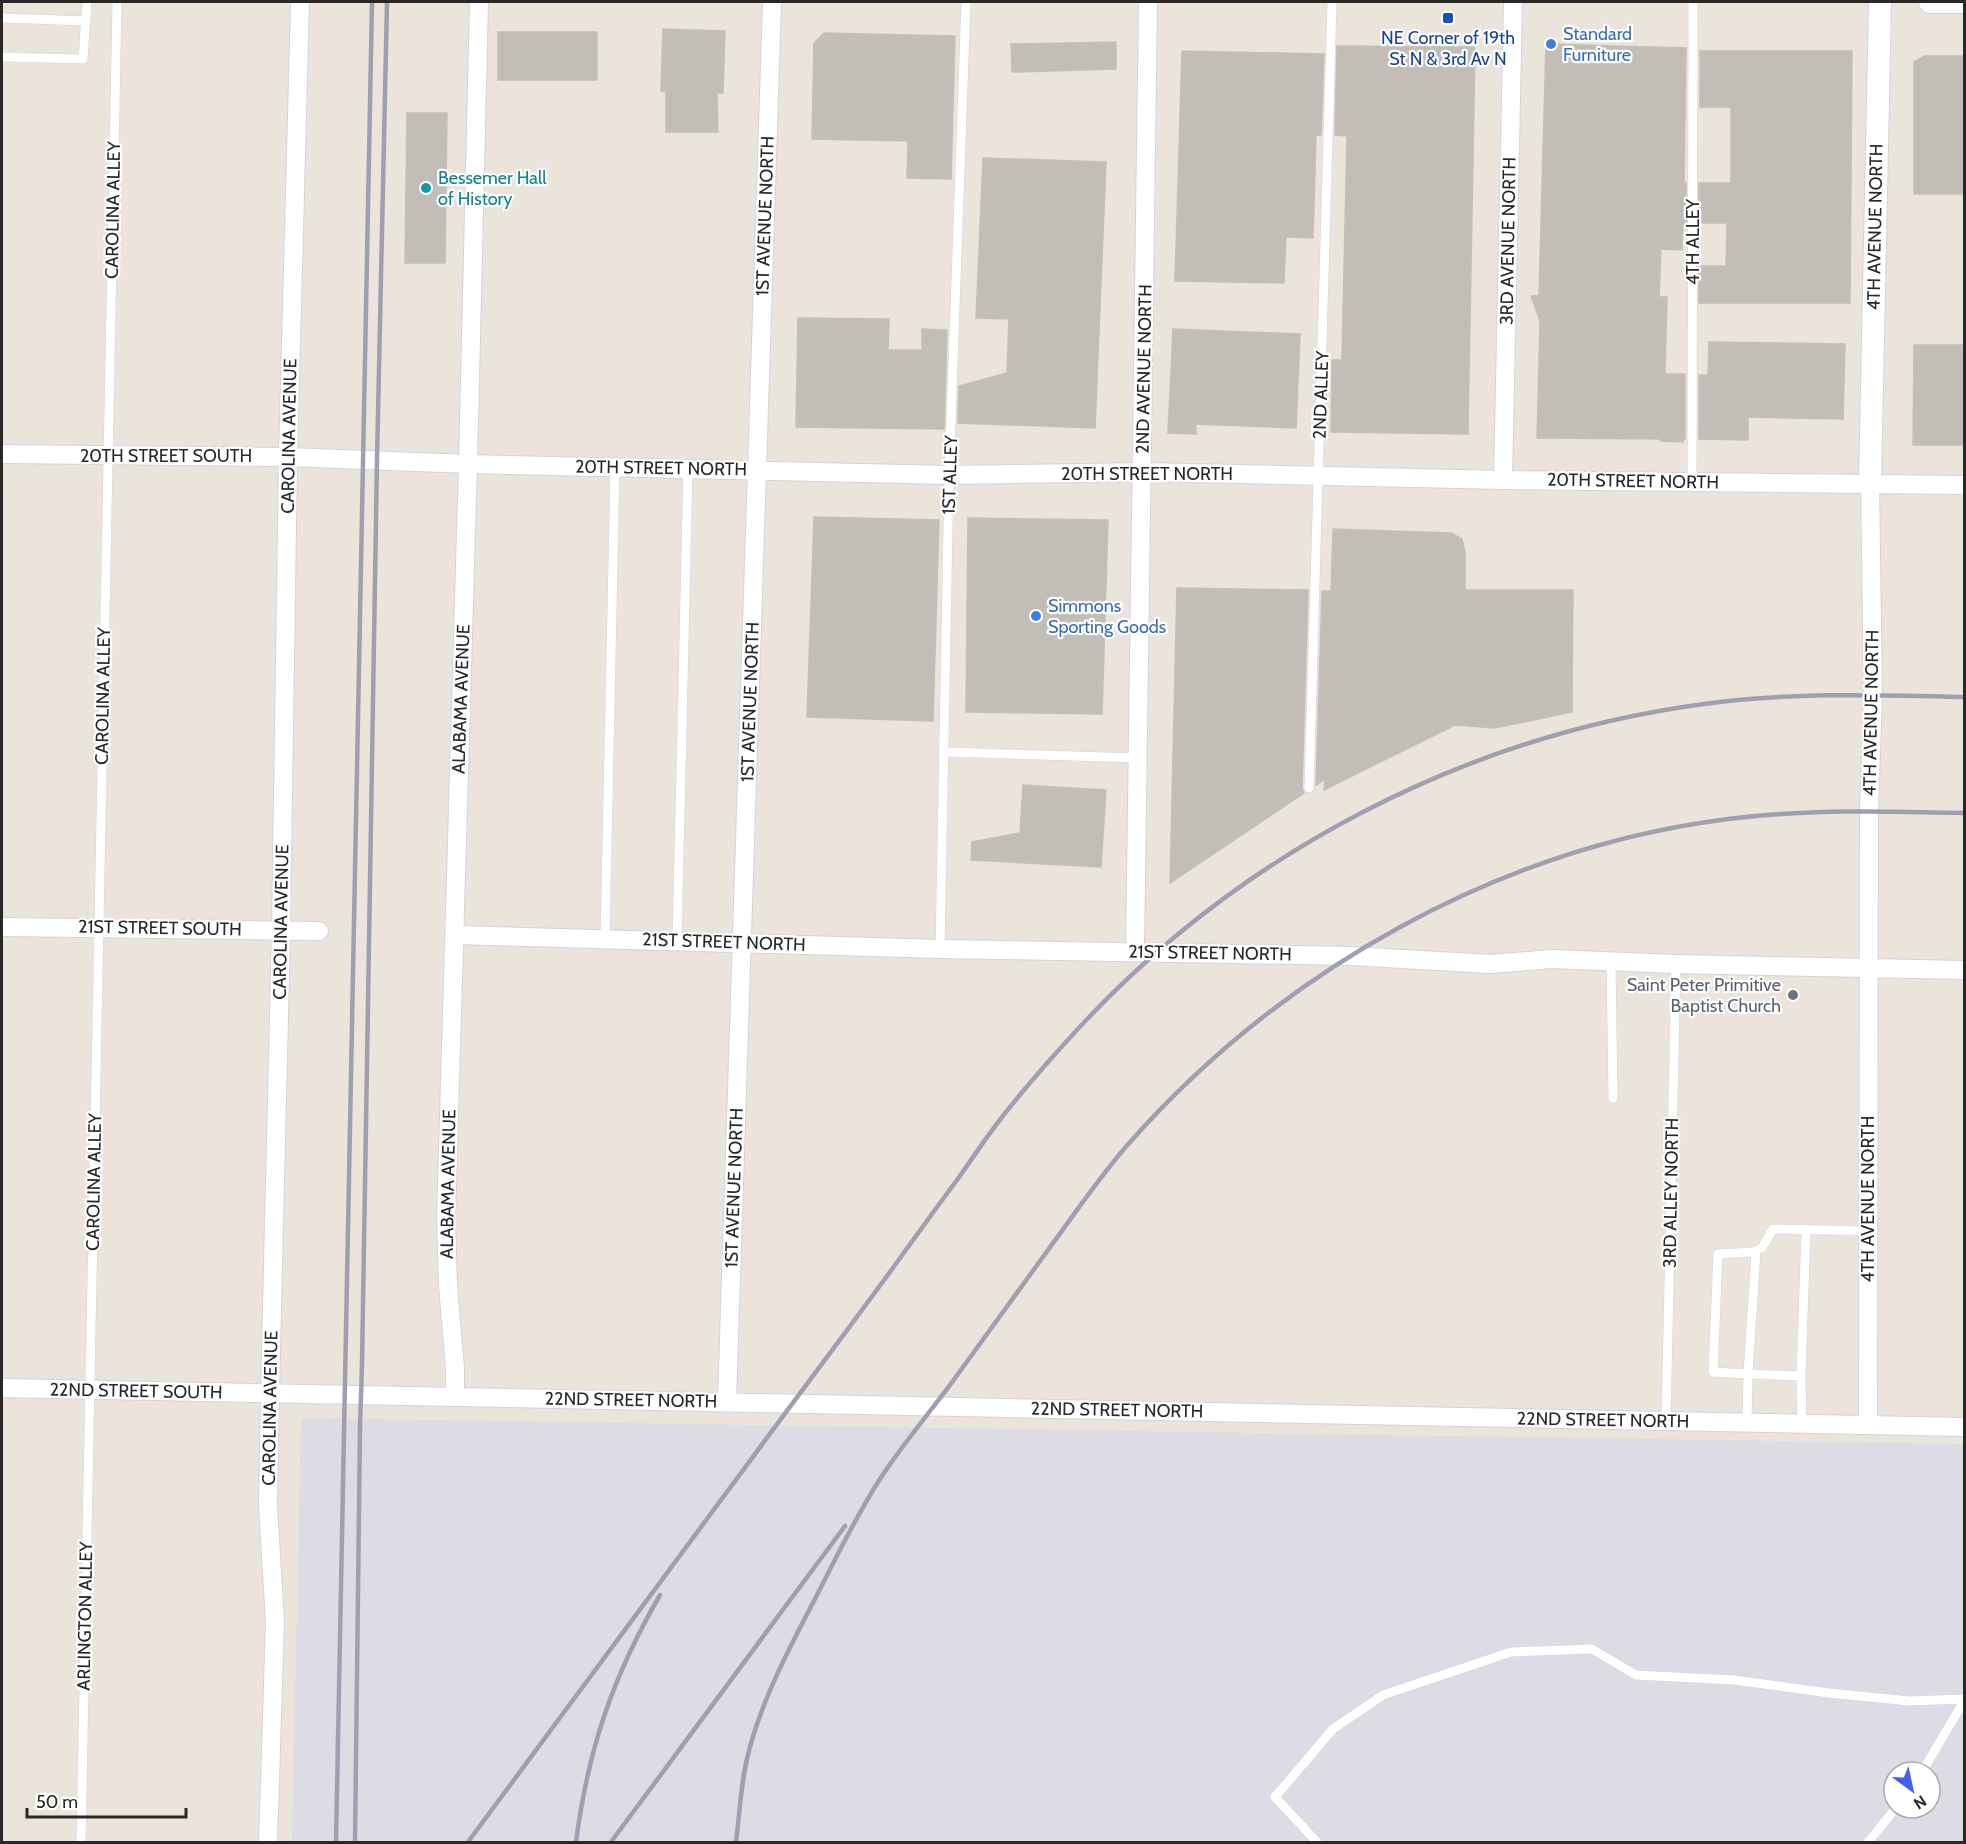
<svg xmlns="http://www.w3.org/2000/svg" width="1966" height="1844" viewBox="0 0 1966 1844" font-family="Cabin,sans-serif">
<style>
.industrial{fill:#dddbe3;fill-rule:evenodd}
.building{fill:#c2bdb7;stroke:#c5bfb5;stroke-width:1.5}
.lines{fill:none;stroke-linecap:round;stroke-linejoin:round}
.service-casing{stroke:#d0d3e1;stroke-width:10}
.minor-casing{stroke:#d0d3e1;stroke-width:20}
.tertiary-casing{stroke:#d0d3e1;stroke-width:24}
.service{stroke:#fff;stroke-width:9}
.minor{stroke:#fff;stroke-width:18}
.tertiary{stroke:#fff;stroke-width:22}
.rail{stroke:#9ea0b2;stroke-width:4.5}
.transit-dot{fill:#1a4fb4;stroke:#fff;stroke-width:2}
.shop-dot{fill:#3f7fe0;stroke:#fff;stroke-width:2}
.culture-dot{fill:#0f9aa8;stroke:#fff;stroke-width:2}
.worship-dot{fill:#6b7280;stroke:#fff;stroke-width:2}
.labels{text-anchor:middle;stroke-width:4.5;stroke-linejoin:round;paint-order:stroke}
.shop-label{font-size:18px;fill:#366cbe;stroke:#fff;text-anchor:start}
.transit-label{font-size:18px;fill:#164399;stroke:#fff}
.culture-label{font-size:18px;fill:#0d838f;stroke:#fff;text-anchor:start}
.street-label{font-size:18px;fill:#282828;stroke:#fff}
.worship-label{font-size:18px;fill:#5b616d;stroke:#fff;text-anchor:end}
</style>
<rect width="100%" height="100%" fill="#eae4db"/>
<!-- industrial -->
<path class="industrial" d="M 301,1418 L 1964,1444 L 1964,1842 L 292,1842 ZM 1894,1772 L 1930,1772 L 1930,1808 L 1894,1808 Z"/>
<!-- building -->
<path class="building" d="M 663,29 L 725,31 L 723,93 L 717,93 L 718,132 L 666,132 L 666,91 L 661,91 Z
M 498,32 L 597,32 L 597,80 L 498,80 Z
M 824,33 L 955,36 L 951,179 L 907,178 L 908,141 L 812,139 L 814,43 Z
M 1116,42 L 1116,69 L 1012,72 L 1011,44 Z
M 1546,44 L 1686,48 L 1684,183 L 1686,183 L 1686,223 L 1683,223 L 1682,250 L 1661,249 L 1659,297 L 1667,297 L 1665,374 L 1685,374 L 1685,439 L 1683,439 L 1683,442 L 1661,441 L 1661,439 L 1537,438 L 1540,321 L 1531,296 L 1539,296 Z
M 1337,46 L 1475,47 L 1468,434 L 1331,432 L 1332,360 L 1342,360 L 1347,136 L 1335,135 Z
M 1182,51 L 1324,54 L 1321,135 L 1316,135 L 1313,238 L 1286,237 L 1284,283 L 1175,281 Z
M 1700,51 L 1852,51 L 1850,303 L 1699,303 L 1699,266 L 1726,266 L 1727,223 L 1699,223 L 1699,183 L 1731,183 L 1731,107 L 1700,107 Z
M 1924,56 L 1965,56 L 1965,194 L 1914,194 L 1914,62 Z
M 407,113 L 447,113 L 445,263 L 405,263 Z
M 983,158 L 1106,162 L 1095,428 L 958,423 L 959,386 L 1007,373 L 1009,319 L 976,318 Z
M 798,318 L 889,319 L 888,350 L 922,350 L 922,329 L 947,330 L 944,429 L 796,427 Z
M 1173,329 L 1300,334 L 1296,428 L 1196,424 L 1196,434 L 1168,433 Z
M 1709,342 L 1845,344 L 1843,419 L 1748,417 L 1748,440 L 1699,439 L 1699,375 L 1708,375 Z
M 1914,345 L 1965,345 L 1965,445 L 1913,445 Z
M 814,517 L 939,520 L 933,721 L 807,717 Z
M 968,518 L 1108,520 L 1102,714 L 966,712 Z
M 1333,529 L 1451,533 L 1462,539 L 1465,552 L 1465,590 L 1573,590 L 1572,712 L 1495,728 L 1455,725 L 1324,790 L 1325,779 L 1316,785 L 1322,591 L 1331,591 Z
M 1177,588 L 1308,590 L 1302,788 L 1304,793 L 1170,883 Z
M 1023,785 L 1106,790 L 1101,867 L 971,860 L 972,842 L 1020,833 Z"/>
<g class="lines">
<defs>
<path id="service" d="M 2,18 L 86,21
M 2,57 L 83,59 L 87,2
M 1692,482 L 1693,2
M 944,752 L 1138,758
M 1309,788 L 1332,2
M 605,939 L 615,467
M 677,941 L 688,468
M 940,949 L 949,475 L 966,2
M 1611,961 L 1613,1098
M 1756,1251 L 1748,1374 L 1713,1372 L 1718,1254 L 1753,1252 L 1762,1248 L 1773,1229 L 1868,1231
M 1801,1376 L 1806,1230
M 1666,1421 L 1676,964
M 1747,1422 L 1748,1374 L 1801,1376 L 1802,1424
M 1922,1772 L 1964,1701
M 81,1842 L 117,2
M 1317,1842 L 1275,1797 L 1333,1729 L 1383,1695 L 1511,1652 L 1592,1649 L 1636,1675 L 1734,1680 L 1829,1693 L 1909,1701 L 1964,1699
M 1868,1842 L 1896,1808"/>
<path id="minor" d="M 2,454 L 288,457 L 468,464 L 949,475 L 1143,472 L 1503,480 L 1964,485
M 1503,480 L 1513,2
M 2,927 L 319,931
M 455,935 L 940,949 L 1351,956 L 1490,964 L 1552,959 L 1676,964 L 1964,970
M 1135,952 L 1148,2
M 2,1388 C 656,1400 1310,1415 1964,1427
M 455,1395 L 455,1368 L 448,1286 L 446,1219 L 468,464 L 479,2
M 727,1402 L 772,2
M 1868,1425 L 1869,811 L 1873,695 L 1870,483
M 268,1842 L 275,1623 L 268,1506 L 270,1393 L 281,930 L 288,457 L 300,2"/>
<path id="tertiary" d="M 1930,2 L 1964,2
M 1870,483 L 1880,2"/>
</defs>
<!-- service casing -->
<use href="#service" class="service-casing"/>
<!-- minor casing -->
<use href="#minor" class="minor-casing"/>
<!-- tertiary casing -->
<use href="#tertiary" class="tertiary-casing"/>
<!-- service -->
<use href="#service" class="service"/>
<!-- minor -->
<use href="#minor" class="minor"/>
<!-- tertiary -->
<use href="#tertiary" class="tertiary"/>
<!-- rail -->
<path class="rail" d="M 336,1842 L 372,2
M 355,1842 L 360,1427 L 362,1365 L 377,460 L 387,2
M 468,1842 C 599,1665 730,1487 862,1310 C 894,1267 925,1223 957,1180 C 974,1156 991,1130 1010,1107 C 1031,1081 1053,1056 1076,1031 C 1240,853 1464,736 1704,704 C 1790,692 1878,695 1964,697
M 576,1842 C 588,1749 613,1676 660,1595
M 611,1842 L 845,1526
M 736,1842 C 740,1811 741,1778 750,1747 C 764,1695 792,1643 817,1595 C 837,1556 856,1516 880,1479 C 903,1443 933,1409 958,1374 C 991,1329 1023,1284 1056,1239 C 1080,1206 1104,1171 1131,1141 C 1283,970 1499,848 1728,819 C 1807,809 1885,811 1964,813"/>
</g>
<!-- markers -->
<rect class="transit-dot" x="1442" y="12" width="12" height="12" rx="3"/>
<g class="shop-dot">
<circle cx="1551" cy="44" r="6"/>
<circle cx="1036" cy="616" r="6"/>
</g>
<circle class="culture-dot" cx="426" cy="188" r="6"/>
<circle class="worship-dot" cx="1793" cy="995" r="6"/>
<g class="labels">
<!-- shop labels -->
<g class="shop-label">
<text x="1563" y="40">Standard<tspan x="1563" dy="21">Furniture</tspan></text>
<text x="1048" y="612">Simmons<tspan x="1048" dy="21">Sporting Goods</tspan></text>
</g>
<!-- transit labels -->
<g class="transit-label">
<text x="1448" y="44">NE Corner of 19th<tspan x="1448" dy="21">St N &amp; 3rd Av N</tspan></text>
</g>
<!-- culture labels -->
<g class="culture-label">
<text x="438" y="184">Bessemer Hall<tspan x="438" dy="21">of History</tspan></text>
</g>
<!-- street labels -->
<g class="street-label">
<text transform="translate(113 210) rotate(-89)" y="6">CAROLINA ALLEY</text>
<text transform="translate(765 216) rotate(-88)" y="6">1ST AVENUE NORTH</text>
<text transform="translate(1875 227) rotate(-89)" y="6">4TH AVENUE NORTH</text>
<text transform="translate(1508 241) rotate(-89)" y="6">3RD AVENUE NORTH</text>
<text transform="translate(1693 242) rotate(-90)" y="6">4TH ALLEY</text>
<text transform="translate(1144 369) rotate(-89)" y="6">2ND AVENUE NORTH</text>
<text transform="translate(1321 395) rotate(-88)" y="6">2ND ALLEY</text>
<text transform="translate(289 436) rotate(-89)" y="6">CAROLINA AVENUE</text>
<text x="166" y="462">20TH STREET SOUTH</text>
<text transform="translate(661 468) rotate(1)" y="6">20TH STREET NORTH</text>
<text x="1147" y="480">20TH STREET NORTH</text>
<text transform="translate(950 475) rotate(-88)" y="6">1ST ALLEY</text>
<text transform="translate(1633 481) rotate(1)" y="6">20TH STREET NORTH</text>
<text transform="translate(103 696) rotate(-89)" y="6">CAROLINA ALLEY</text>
<text transform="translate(461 699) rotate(-88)" y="6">ALABAMA AVENUE</text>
<text transform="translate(750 702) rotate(-88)" y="6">1ST AVENUE NORTH</text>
<text transform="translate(1871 713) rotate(-89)" y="6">4TH AVENUE NORTH</text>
<text transform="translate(281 922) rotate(-89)" y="6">CAROLINA AVENUE</text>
<text transform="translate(160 928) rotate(1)" y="6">21ST STREET SOUTH</text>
<text transform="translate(724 942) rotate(2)" y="6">21ST STREET NORTH</text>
<text transform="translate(1210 953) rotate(1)" y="6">21ST STREET NORTH</text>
<text transform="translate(94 1182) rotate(-89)" y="6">CAROLINA ALLEY</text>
<text transform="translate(448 1184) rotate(-89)" y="6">ALABAMA AVENUE</text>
<text transform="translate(734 1188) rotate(-88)" y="6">1ST AVENUE NORTH</text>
<text transform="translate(1671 1193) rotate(-89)" y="6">3RD ALLEY NORTH</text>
<text transform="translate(1868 1199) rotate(-90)" y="6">4TH AVENUE NORTH</text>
<text transform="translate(136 1391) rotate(1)" y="6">22ND STREET SOUTH</text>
<text transform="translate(631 1400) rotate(1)" y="6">22ND STREET NORTH</text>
<text transform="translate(270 1408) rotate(-89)" y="6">CAROLINA AVENUE</text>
<text transform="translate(1117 1410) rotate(1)" y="6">22ND STREET NORTH</text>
<text transform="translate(1603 1420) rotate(1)" y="6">22ND STREET NORTH</text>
<text transform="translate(85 1616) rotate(-89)" y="6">ARLINGTON ALLEY</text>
</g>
<!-- worship labels -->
<g class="worship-label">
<text x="1781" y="991">Saint Peter Primitive<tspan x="1781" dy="21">Baptist Church</tspan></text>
</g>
</g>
<!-- border -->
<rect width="1966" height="1844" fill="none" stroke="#282828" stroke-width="6"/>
<!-- north arrow -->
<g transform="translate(1912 1790) rotate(147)"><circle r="28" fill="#ffffff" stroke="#a9a9a9" stroke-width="1.5"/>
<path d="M0-4.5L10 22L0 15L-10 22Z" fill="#4260f0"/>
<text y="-9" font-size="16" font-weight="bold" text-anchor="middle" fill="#282828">N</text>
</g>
<!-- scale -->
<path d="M27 1808v9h159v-9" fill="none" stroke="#282828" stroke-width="3"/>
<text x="36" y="1808" font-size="18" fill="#282828" stroke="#ffffff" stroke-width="4.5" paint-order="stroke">50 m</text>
</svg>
